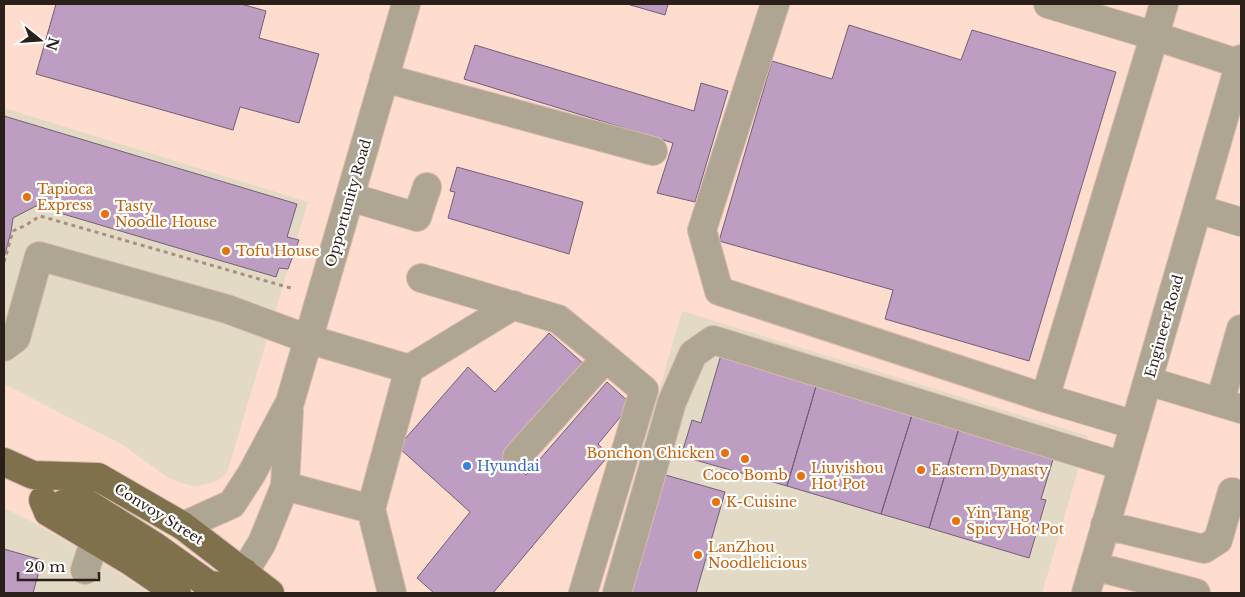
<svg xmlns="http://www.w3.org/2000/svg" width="1245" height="597" viewBox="0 0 1245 597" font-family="'Libre Baskerville',serif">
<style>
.commercial{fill:#e3dac5}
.building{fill:#be9dc2;stroke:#735f75}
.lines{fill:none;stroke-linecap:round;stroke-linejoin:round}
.minor-casing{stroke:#d8baae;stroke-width:30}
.major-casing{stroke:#d8baae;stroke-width:30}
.path{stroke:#a88f85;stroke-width:3;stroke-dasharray:4 4;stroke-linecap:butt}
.minor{stroke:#aea692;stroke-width:28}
.major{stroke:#80714d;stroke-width:28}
.food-dot{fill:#e8710a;stroke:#fff;stroke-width:2}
.shop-dot{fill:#3f7fe0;stroke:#fff;stroke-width:2}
.labels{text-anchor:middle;stroke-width:4.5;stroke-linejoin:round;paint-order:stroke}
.food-label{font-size:14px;fill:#c56008;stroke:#fff;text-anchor:start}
.street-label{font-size:14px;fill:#2b1f1a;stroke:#fff}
.shop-label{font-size:14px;fill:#366cbe;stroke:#fff;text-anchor:start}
</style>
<rect width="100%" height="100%" fill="#fedcce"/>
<!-- commercial -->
<path class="commercial" d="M 4,108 L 308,202 L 227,473 L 217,481 L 195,487 L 170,479 L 123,445 L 4,384 Z
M 682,311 L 1088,436 L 1042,593 L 601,593 Z
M 4,508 L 31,521 L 111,568 L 149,593 L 4,593 Z"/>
<!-- building -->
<path class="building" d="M 56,4 L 241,4 L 266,11 L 259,38 L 319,54 L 299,123 L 240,107 L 233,130 L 36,74 Z
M 627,4 L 668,4 L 665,15 Z
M 849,25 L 961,60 L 972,30 L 1116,72 L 1029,361 L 885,319 L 893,290 L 719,241 L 772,61 L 832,79 Z
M 475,45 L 694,111 L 701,83 L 728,91 L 695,202 L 657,193 L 673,143 L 464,79 Z
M 4,116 L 297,204 L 287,237 L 299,240 L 288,269 L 279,268 L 276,277 L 36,206 L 13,218 L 11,232 L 4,258 Z
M 457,167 L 583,202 L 569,254 L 448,218 L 455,192 L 450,191 Z
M 549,333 L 585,365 L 505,456 L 526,475 L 607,382 L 631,404 L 598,444 L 609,455 L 493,593 L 434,593 L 417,578 L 470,512 L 398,447 L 468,367 L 495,392 Z
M 721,355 L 817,383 L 787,486 L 681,456 L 692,420 L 701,423 Z
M 817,383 L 913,412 L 881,514 L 787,486 Z
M 913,412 L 960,425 L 929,528 L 881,514 Z
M 960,425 L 1055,453 L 1041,499 L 1046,500 L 1029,558 L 929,528 Z
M 662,474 L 725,492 L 696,593 L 627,593 Z
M 4,549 L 42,560 L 33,593 L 4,593 Z"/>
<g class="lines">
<defs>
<path id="minor" d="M 775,4 L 702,230 L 719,291 L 1045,398 L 1135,425
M 1048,4 L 1155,36 L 1240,64
M 384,78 L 653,151
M 350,197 L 417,217 L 427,187
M 1198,209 L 1241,222
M 421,278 L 558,319 L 606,358
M 4,347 L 16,338 L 39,256 L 227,309 L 308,339 L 409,369
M 1148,381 L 1241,409
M 1045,398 L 1164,4
M 1220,402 L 1241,329
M 517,457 L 606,358 L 644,390 L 583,593
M 285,486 L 371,509
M 1105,525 L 1204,549 L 1218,540 L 1232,492
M 183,526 L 232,504 L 252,473 L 290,402 L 406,4
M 1094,566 L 1196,593
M 85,570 L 95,539
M 244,572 L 262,543 L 285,486 L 289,411
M 392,593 L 371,509 L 409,369 L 514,305
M 617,593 L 672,402 L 693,354 L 713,340 L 1123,466
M 1086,593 L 1241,59"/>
<path id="major" d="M 4,462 L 33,475 L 98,477 L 183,526 L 270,593
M 43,500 L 48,512 L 130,561 L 177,593
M 48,512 L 77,497 L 153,545 L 209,585 L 232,587 L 244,572"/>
</defs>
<!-- minor casing -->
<use href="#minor" class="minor-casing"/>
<!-- major casing -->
<use href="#major" class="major-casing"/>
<!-- path -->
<path class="path" d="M 4,262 L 13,231 L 26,225 L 40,216 L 294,289"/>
<!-- minor -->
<use href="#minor" class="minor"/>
<!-- major -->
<use href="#major" class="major"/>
</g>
<!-- markers -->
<g class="food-dot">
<circle cx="27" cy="197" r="5"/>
<circle cx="105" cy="214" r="5"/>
<circle cx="226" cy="251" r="5"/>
<circle cx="725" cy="453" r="5"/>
<circle cx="745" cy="459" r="5"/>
<circle cx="921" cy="470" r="5"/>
<circle cx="801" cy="476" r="5"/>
<circle cx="716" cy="502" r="5"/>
<circle cx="956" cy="521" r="5"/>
<circle cx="698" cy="555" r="5"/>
</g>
<circle class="shop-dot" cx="467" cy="466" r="5"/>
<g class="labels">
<!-- food labels -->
<g class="food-label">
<text x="37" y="194">Tapioca<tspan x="37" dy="16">Express</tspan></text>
<text x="115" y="211">Tasty<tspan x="115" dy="16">Noodle House</tspan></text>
<text x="236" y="256">Tofu House</text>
<text x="715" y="458" text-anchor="end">Bonchon Chicken</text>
<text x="811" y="473">Liuyishou<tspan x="811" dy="16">Hot Pot</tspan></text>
<text x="931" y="475">Eastern Dynasty</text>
<text x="745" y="480" text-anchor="middle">Coco Bomb</text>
<text x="726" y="507">K-Cuisine</text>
<text x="966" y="518">Yin Tang<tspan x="966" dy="16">Spicy Hot Pot</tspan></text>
<text x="708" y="552">LanZhou<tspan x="708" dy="16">Noodlelicious</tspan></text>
</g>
<!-- street labels -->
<g class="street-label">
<text transform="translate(348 203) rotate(-74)" y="5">Opportunity Road</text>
<text transform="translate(1164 326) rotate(-74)" y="5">Engineer Road</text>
<text transform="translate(159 514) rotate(32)" y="5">Convoy Street</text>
</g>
<!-- shop labels -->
<g class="shop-label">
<text x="477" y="471">Hyundai</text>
</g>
</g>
<!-- border -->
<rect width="1245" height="597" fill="none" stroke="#2b1f1a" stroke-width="10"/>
<!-- north arrow -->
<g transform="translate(40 40) rotate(107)" stroke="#ffffff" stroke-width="4" paint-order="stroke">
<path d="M0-4L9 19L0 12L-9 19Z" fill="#2b1f1a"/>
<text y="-8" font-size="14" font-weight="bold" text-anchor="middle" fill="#2b1f1a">N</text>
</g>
<!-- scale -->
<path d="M18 572v8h81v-8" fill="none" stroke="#2b1f1a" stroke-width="2.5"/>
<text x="25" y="572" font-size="15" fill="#2b1f1a" stroke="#ffffff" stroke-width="4" paint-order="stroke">20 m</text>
</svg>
